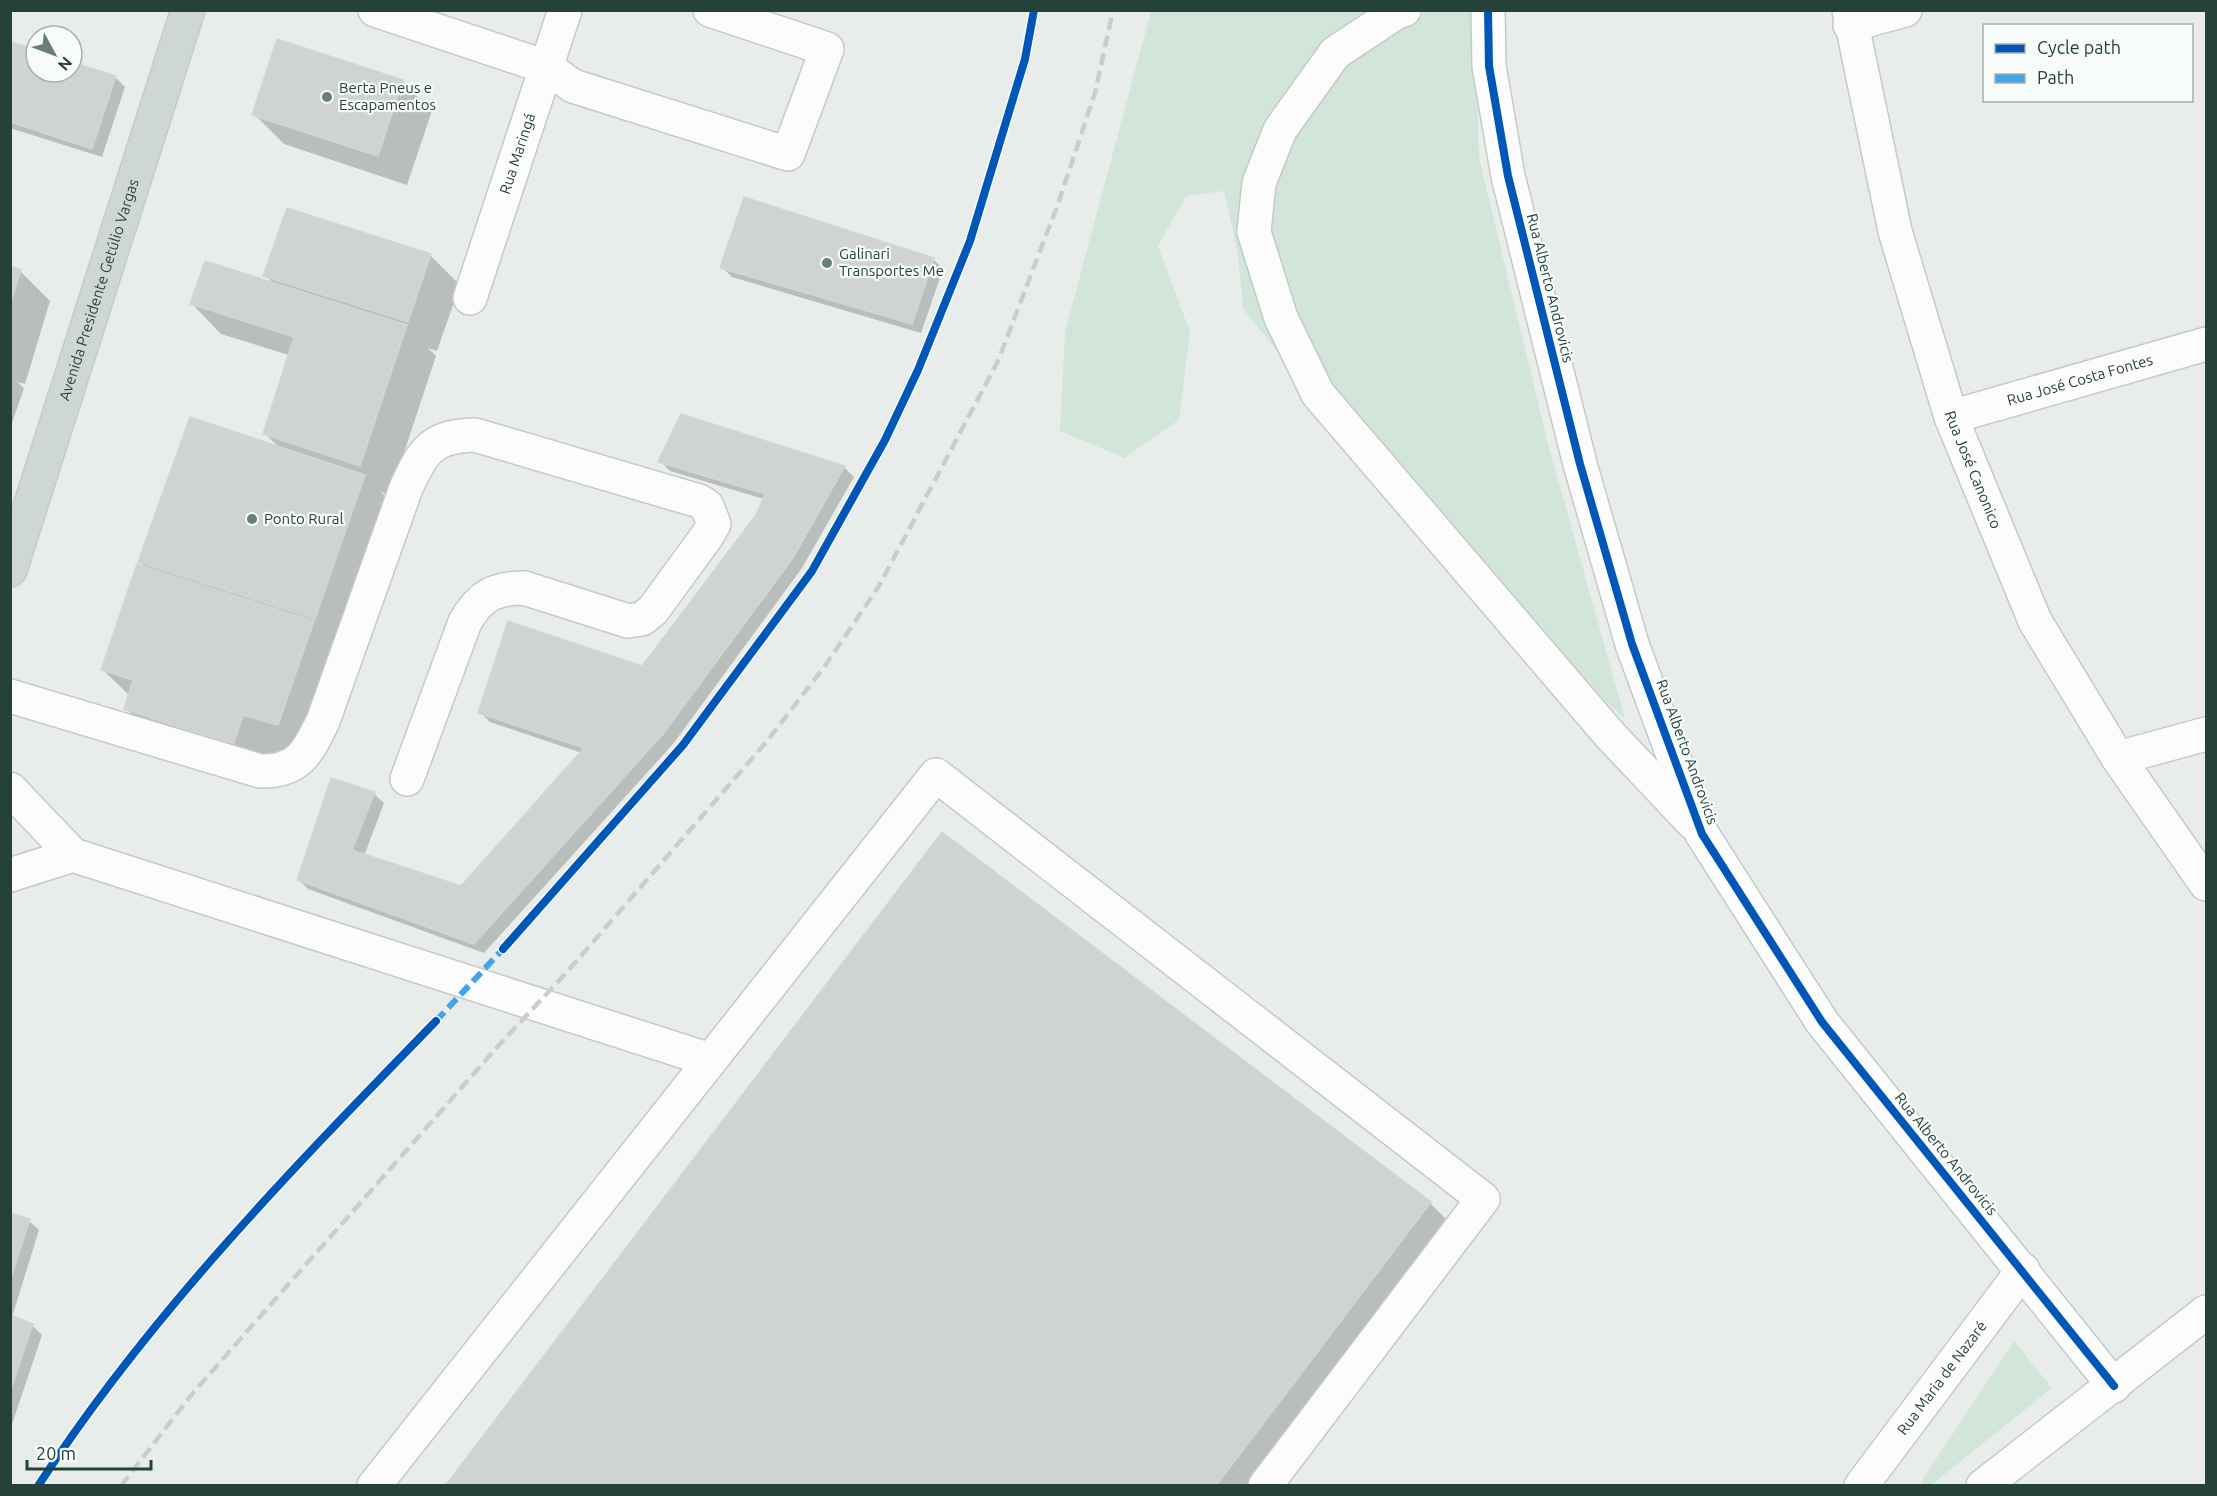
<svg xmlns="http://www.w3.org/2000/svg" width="2217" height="1496" viewBox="0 0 2217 1496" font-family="Ubuntu,sans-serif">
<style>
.green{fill:#d1e6d8}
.shadow{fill:#0003}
.building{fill:#cfd4d2;stroke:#d1d6d4;stroke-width:1.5}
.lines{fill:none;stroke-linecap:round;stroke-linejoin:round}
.minor-casing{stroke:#c5cac8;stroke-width:36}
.major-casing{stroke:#c3ccc9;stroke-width:36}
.minor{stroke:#fcfcfc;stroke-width:33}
.major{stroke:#cfd7d5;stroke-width:33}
.rail{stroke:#c9cdcc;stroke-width:4.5;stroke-dasharray:12 6;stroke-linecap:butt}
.quiet{stroke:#3ea4ec;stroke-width:6;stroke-dasharray:12 6;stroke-linecap:butt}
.cycleway-casing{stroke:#f7fbf9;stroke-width:11}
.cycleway{stroke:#0057b8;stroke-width:8}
.poi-dot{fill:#697e78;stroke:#f7fbf9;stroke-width:2}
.labels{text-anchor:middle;stroke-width:4.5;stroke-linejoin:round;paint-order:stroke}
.poi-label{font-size:15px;fill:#24423a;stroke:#f7fbf9;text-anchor:start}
.street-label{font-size:15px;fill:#24423a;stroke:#f7fbf9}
</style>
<rect width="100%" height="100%" fill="#e8edeb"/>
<!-- green -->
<path class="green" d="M 1151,11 L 1475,11 L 1479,158 L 1548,444 L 1625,719 L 1431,540 L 1243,309 L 1238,254 L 1224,191 L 1186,196 L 1158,246 L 1190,332 L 1179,420 L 1124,458 L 1060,431 L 1065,332 Z
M 2014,1341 L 2052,1388 L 1931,1485 L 1919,1485 Z"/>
<!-- shadow -->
<path class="shadow" d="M 10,44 L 36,52 L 36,72 L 72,72 L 72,63 L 115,77 L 125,87 L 102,157 L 10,128 Z
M 402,81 L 432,111 L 407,185 L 284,144 L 254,114 Z
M 430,255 L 460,285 L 437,351 L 428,348 L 436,356 L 390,495 L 381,492 L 403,515 L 353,657 L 271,783 L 165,747 L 126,708 L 130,696 L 102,669 L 147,569 L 140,562 L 279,447 L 264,433 L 289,355 L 221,334 L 192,304 L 274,284 L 265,275 Z
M 933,259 L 943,269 L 921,333 L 732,277 L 722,267 Z
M 10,268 L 20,271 L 50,301 L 25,384 L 17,382 L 24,388 L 10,429 Z
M 660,461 L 844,467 L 854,477 L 802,568 L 673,744 L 484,953 L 308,889 L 298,879 L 332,780 L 374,794 L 384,803 L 364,856 L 462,888 L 582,753 L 490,722 L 480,712 L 642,668 L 757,515 L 764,499 L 670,471 Z
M 943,834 L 1430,1203 L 1460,1233 L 1268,1486 L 447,1486 Z
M 10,1215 L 29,1221 L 39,1230 L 12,1317 L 32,1325 L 42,1335 L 10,1430 Z"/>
<!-- building -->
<path class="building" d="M 277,39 L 403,80 L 378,156 L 252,115 Z
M 11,42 L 36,50 L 36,72 L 72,72 L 72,62 L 116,76 L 92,149 L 10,122 Z
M 744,197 L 934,258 L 912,324 L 720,268 Z
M 287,208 L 431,254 L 408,322 L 263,276 Z
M 205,261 L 407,325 L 360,466 L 263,434 L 294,337 L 190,304 Z
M 10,266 L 21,270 L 10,305 Z
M 681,414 L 845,466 L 793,558 L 663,734 L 474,944 L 297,880 L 331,778 L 375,792 L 352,850 L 461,886 L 584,748 L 478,713 L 508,621 L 642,666 L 756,515 L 765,494 L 658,462 Z
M 190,417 L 365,475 L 315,619 L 138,562 Z
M 137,564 L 314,621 L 278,725 L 243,715 L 233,745 L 124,709 L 133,680 L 101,670 Z
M 942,832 L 1431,1202 L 1216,1486 L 445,1486 Z
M 10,1213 L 30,1219 L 10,1281 Z
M 10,1315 L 33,1324 L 10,1392 Z"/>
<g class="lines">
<defs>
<g id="minor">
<path d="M 375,10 L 546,67 L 573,86 L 788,154 L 827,49 L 710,10"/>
<path d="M 1404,10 L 1397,12 L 1335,53 L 1280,130 L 1259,183 L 1254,232 L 1281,318 L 1318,394 L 1610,735 L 1693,823"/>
<path d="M 1488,10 L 1489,66 L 1508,176 L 1580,464 L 1632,644 L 1702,834 L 1822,1022 L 2114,1386"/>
<path id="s1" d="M 1849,10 L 1895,231 L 1951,417 L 2035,621 L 2118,758 L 2206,884"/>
<path d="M 1850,25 L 1905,10"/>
<path id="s2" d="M 470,298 L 565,10"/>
<path id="s3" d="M 1951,417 L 2206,344"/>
<path d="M 10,696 L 260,771 C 299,772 308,752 323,721 L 406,488 C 423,450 432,436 475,435 L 699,501 L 707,506 L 714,524 L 707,536 L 653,610 L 642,619 L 628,621 L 524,588 C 494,588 480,596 465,622 L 407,779"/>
<path d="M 2118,758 L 2206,734"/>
<path d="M 10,789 L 73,855 L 710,1060"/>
<path d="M 10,875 L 73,855"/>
<path d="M 374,1486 L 936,775 L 1483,1199 L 1265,1486"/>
<path id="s4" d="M 1861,1486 L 2023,1270"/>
<path d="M 1983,1486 L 2206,1312"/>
</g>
<g id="major">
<path id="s5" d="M 10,570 L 188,10"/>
</g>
</defs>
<!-- minor casing -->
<use href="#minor" class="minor-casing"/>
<!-- major casing -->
<use href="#major" class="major-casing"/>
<!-- minor -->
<use href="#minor" class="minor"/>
<!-- major -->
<use href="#major" class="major"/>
<!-- rail -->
<path class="rail" d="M 121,1486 L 192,1394 L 500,1044 L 567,972 L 768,740 L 825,666 L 879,586 L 998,361 L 1058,204 L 1095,93 L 1113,10"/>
<!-- quiet -->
<path class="quiet" d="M 436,1021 L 503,949"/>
<defs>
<path id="cycleway" d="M 1488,10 L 1489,66 L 1508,176 L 1580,464 L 1632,644 L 1702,834 L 1822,1022 L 2114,1386
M 503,949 L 683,745 L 812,571 L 885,440 L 918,370 L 970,241 L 1025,59 L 1034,10
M 38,1486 C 150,1314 294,1167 436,1021"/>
</defs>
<!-- cycleway casing -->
<use href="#cycleway" class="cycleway-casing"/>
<!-- cycleway -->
<use href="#cycleway" class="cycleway"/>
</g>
<!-- markers -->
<g class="poi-dot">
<circle cx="327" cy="97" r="6"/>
<circle cx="827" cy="263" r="6"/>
<circle cx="252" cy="519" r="6"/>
</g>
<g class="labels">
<!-- poi labels -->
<g class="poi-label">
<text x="339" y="93">Berta Pneus e<tspan x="339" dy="17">Escapamentos</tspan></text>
<text x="839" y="259">Galinari<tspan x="839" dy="17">Transportes Me</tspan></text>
<text x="264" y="524">Ponto Rural</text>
</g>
<!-- street labels -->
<g class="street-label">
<text dy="5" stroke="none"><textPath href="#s2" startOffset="152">Rua Maringá</textPath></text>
<text transform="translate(1550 288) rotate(76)" y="5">Rua Alberto Androvicis</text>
<text dy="5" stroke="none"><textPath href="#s5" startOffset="294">Avenida Presidente Getúlio Vargas</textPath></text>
<text dy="5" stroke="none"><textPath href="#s3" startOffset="134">Rua José Costa Fontes</textPath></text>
<text dy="5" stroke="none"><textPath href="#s1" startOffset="477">Rua José Canonico</textPath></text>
<text transform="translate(1687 752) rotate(70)" y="5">Rua Alberto Androvicis</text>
<text transform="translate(1946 1154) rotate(51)" y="5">Rua Alberto Androvicis</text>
<text dy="5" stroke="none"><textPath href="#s4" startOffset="135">Rua Maria de Nazaré</textPath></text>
</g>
</g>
<!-- border -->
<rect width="2217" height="1496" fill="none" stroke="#24423a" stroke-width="24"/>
<!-- legend -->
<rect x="1983" y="24" width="210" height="78" fill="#f7fbf9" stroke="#a3b1ad" stroke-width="1.5"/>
<rect x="1995" y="44" width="30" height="9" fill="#0057b8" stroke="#a3b1ad" stroke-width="1.5"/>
<text x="2037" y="54" font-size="18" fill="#24423a">Cycle path</text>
<rect x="1995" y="74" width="30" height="9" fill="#3ea4ec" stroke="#a3b1ad" stroke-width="1.5"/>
<text x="2037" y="84" font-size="18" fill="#24423a">Path</text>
<!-- north arrow -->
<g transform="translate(54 54) rotate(131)"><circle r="28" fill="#f7fbf9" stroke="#a3b1ad" stroke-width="1.5"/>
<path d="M0-4.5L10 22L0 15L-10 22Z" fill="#697e78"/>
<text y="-9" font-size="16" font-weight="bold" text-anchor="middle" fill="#24423a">N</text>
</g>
<!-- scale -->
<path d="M27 1460v9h124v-9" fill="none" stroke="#24423a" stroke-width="3"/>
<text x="36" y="1460" font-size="18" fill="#24423a" stroke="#f7fbf9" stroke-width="4.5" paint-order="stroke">20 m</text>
</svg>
